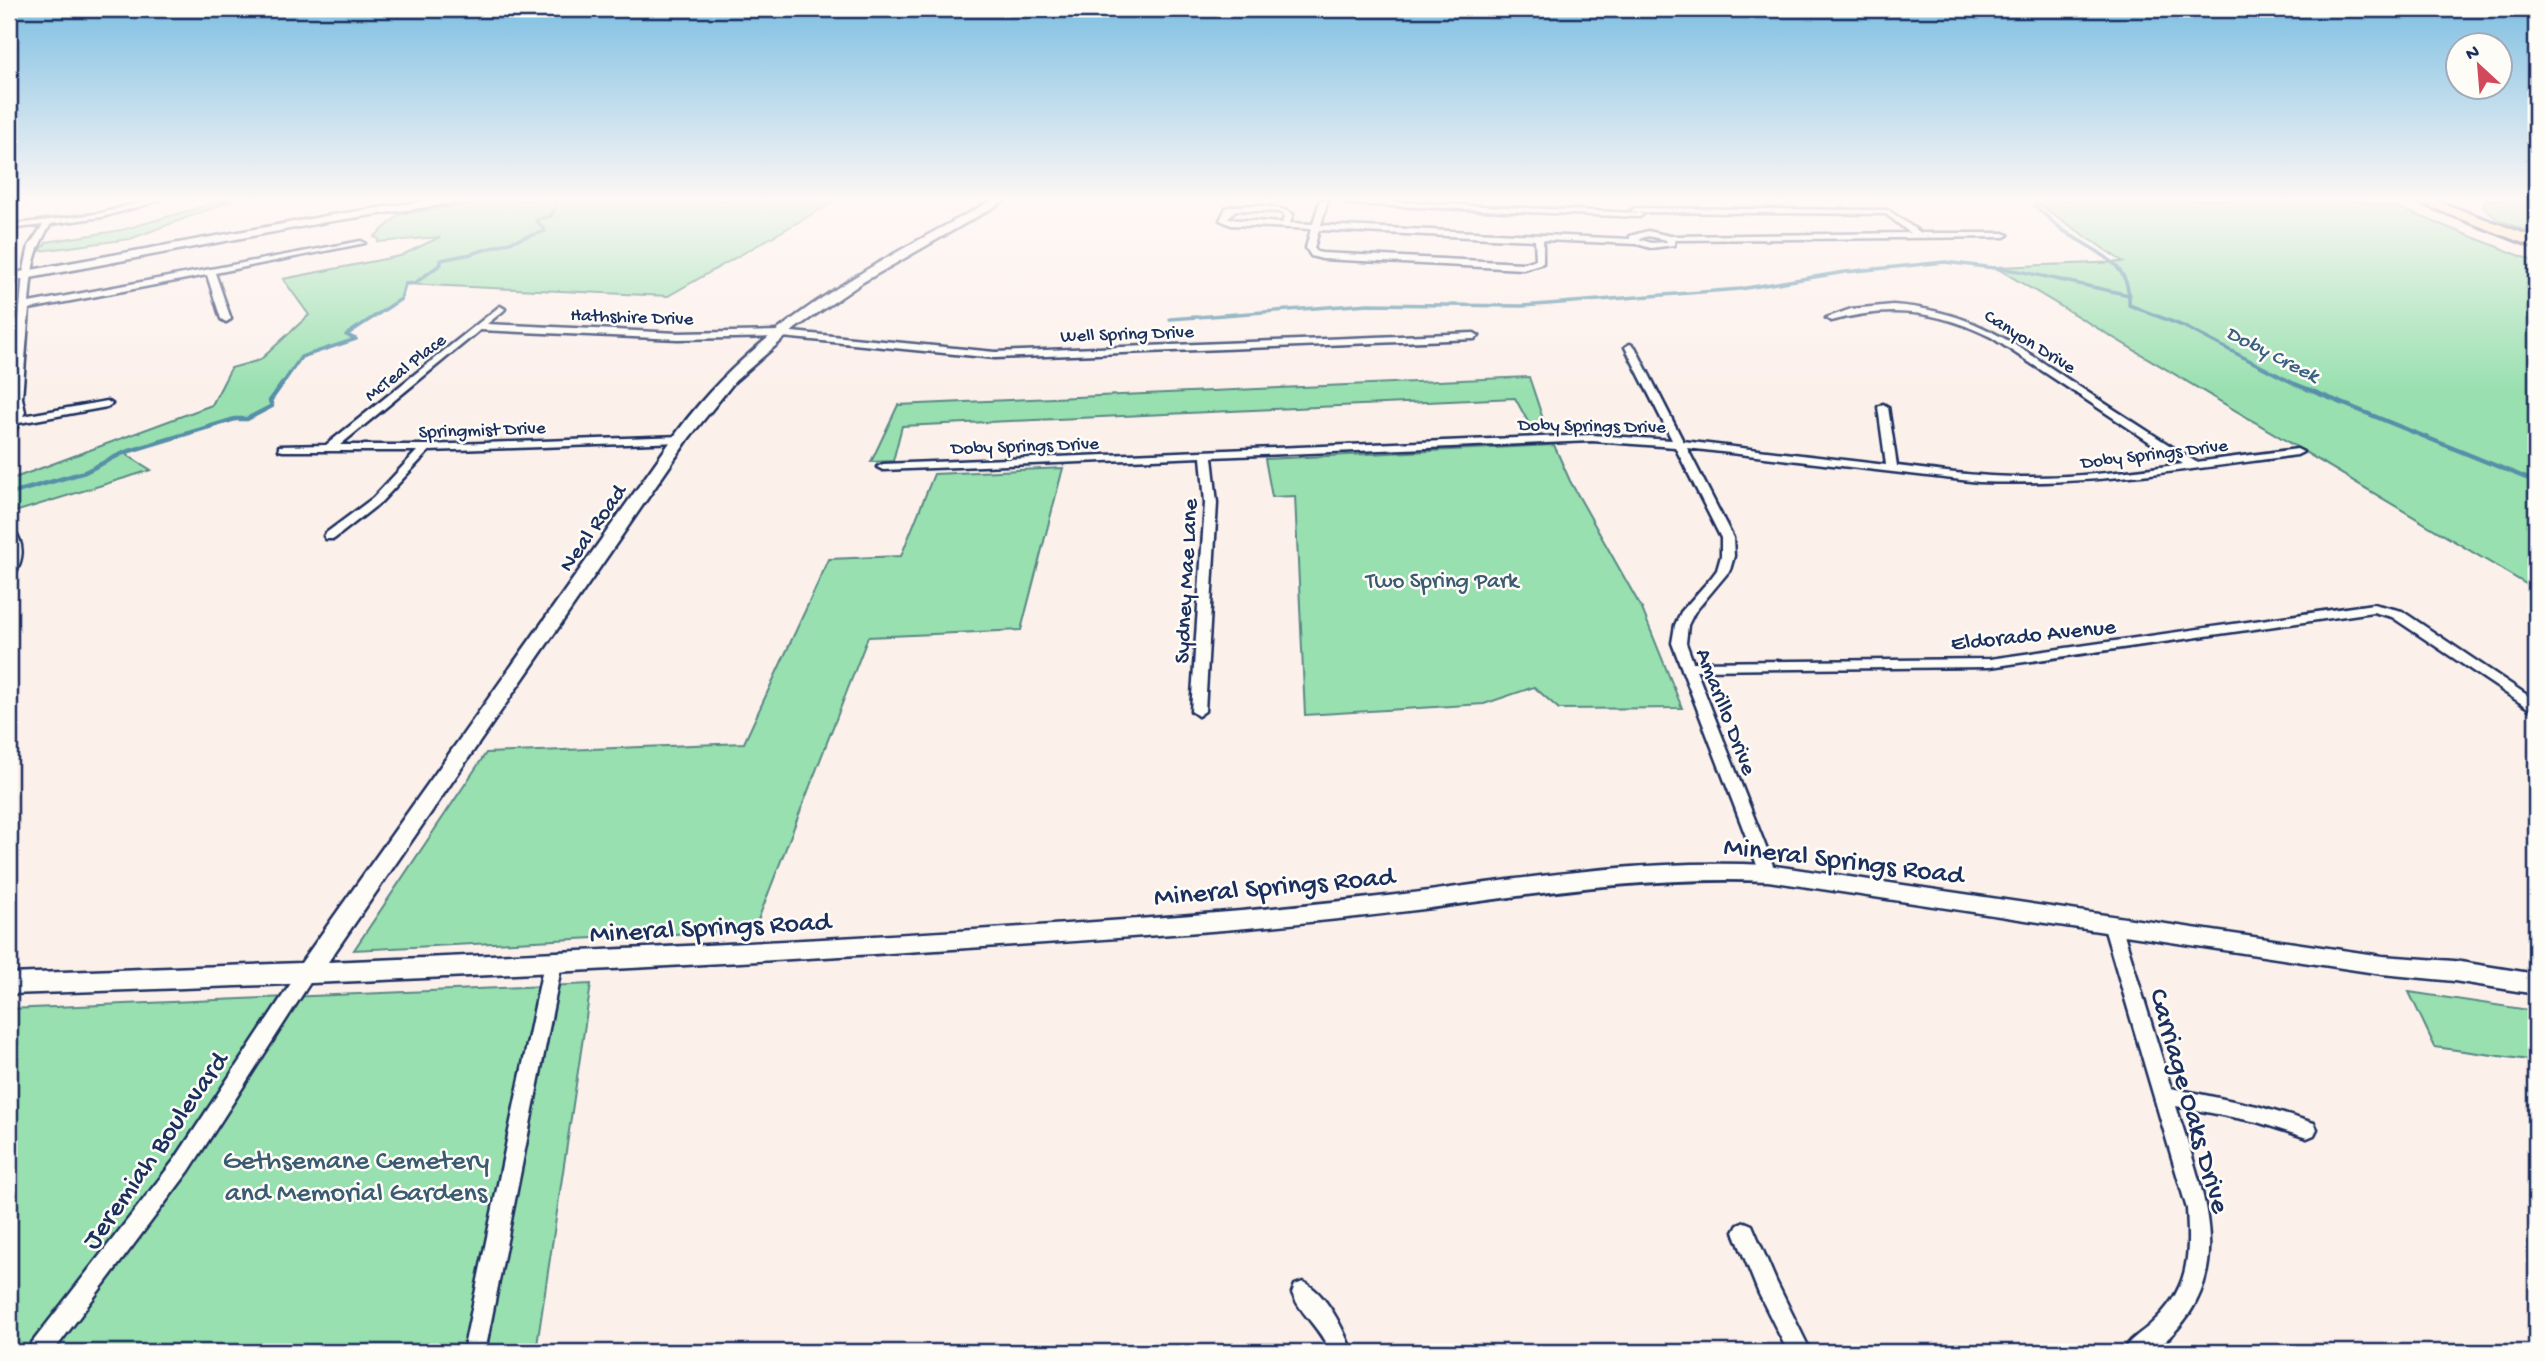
<svg xmlns="http://www.w3.org/2000/svg" width="2545" height="1361" viewBox="0 0 2545 1361" font-family="'Gochi Hand',sans-serif">
<style>
.green{fill:#98e0af;stroke:#5a8886;stroke-width:2}
.lines{fill:none;stroke-linecap:round;stroke-linejoin:round}
.stream-far1{stroke:#578fa8;stroke-width:3.5}
.stream{stroke:#578fa8;stroke-width:4.5}
.street-casing{stroke:#1b2f5e;stroke-width:5}
.secondary-casing{stroke:#1b2f5e;stroke-width:5}
.highway-casing{stroke:#1b2f5e;stroke-width:6}
.street{fill:#fdfcf7;fill-rule:evenodd}
.secondary{fill:#fdfcf7;fill-rule:evenodd}
.highway{fill:#faddab;fill-rule:evenodd}
.labels{text-anchor:middle;stroke-width:5;stroke-linejoin:round;paint-order:stroke}
.far-street-label{font-size:19px;fill:#1b2f5e;stroke:#fdfcf7}
.far-water-label{font-size:21px;font-style:italic;fill:#395f83;stroke:#fdfcf7}
.street-label{font-size:23px;fill:#1b2f5e;stroke:#fdfcf7}
.park-label{font-size:23px;fill:#3a5b72;stroke:#fdfcf7}
.near-street-label{font-size:28px;fill:#1b2f5e;stroke:#fdfcf7}
.near-park-label{font-size:28px;fill:#3a5b72;stroke:#fdfcf7}
</style>
<rect width="100%" height="100%" fill="#fcf0eb"/>
<filter id="ink" filterUnits="userSpaceOnUse"><feTurbulence type="fractalNoise" baseFrequency=".0143" numOctaves="2"/><feDisplacementMap in="SourceGraphic" scale="14" xChannelSelector="R" yChannelSelector="G"/><feConvolveMatrix kernelMatrix="1 2 1 2 8 2 1 2 1" color-interpolation-filters="sRGB"/></filter>
<g filter="url(#ink)">
<!-- green -->
<path class="green" d="M 225,200 L 234,200 L 130,239 L 40,251 L 47,242 L 122,230 Z
M 499,200 L 837,200 L 668,296 L 405,284 L 401,299 L 347,334 L 356,339 L 302,357 L 271,400 L 272,406 L 247,419 L 235,419 L 124,453 L 151,470 L 15,512 L 9,507 L 9,480 L 212,405 L 231,368 L 260,360 L 309,315 L 283,279 L 400,256 L 440,237 L 378,242 L 379,239 L 374,237 L 400,214 Z
M 2033,200 L 2348,200 L 2399,208 L 2536,262 L 2536,590 L 1995,267 L 2123,262 Z
M 2485,200 L 2536,200 L 2536,235 L 2497,219 L 2484,208 Z
M 1529,377 L 1547,431 L 1533,431 L 1515,398 L 902,426 L 893,461 L 871,462 L 898,405 Z
M 1554,445 L 1570,481 L 1642,609 L 1682,708 L 1559,709 L 1534,687 L 1484,704 L 1305,715 L 1295,496 L 1272,497 L 1265,459 Z
M 1063,468 L 1021,630 L 868,637 L 754,930 L 354,950 L 486,753 L 744,743 L 829,559 L 901,556 L 934,474 Z
M 591,984 L 536,1352 L 9,1352 L 9,1009 Z
M 2409,992 L 2536,1011 L 2536,1061 L 2435,1047 Z"/>
<g class="lines">
<!-- stream-far1 -->
<path class="stream-far1" d="M 2035,206 C 2043,213 2051,221 2060,228 C 2090,251 2132,259 2129,305 L 2183,326 L 2299,386
M 1170,319 L 1368,304 L 1522,306 L 1740,289 L 1845,272 L 1945,262 L 2019,271 L 2129,295
M 281,386 L 301,357 L 356,339 L 346,335 L 401,299 L 405,284 L 415,283 L 441,264 L 441,260 L 471,254 L 545,231 L 536,220 L 551,216 L 558,200"/>
<!-- stream -->
<path class="stream" d="M 2295,384 L 2536,482
M 9,494 L 85,472 L 123,453 L 235,419 L 247,419 L 272,406 L 270,401 L 282,384"/>
<defs>
<path id="street" d="M 148,200 L 161,200 L 102,217 L 51,224 C 32,254 32,269 29,303 L 361,241 L 365,243 L 215,273 L 231,319 L 226,322 L 221,319 L 207,275 L 29,309 L 22,398 L 25,412 L 23,416 L 107,401 L 112,404 L 107,407 L 19,423 L 13,434 L 9,435 L 9,423 L 15,412 L 12,398 L 23,274 L 29,246 L 43,225 L 9,229 L 9,225 L 102,213 Z
M 1320,200 L 1328,200 L 1321,225 L 1630,239 L 1630,236 L 1648,231 L 1670,236 L 1910,233 L 1886,214 L 1635,212 L 1631,210 L 1635,208 L 1888,210 L 1921,233 L 2004,233 L 2008,235 L 2004,237 L 1675,240 L 1674,245 L 1651,248 L 1637,244 L 1543,240 L 1543,263 L 1523,269 L 1322,259 L 1311,256 L 1306,248 L 1311,229 L 1231,225 L 1220,220 L 1226,208 C 1241,203 1280,205 1293,214 L 1290,223 L 1313,224 ZM 1235,210 L 1279,212 L 1285,215 L 1282,223 L 1228,219 ZM 1319,230 L 1535,240 L 1536,260 L 1523,263 L 1322,253 L 1317,252 L 1314,248 ZM 1648,236 L 1666,240 L 1667,242 L 1651,243 L 1639,239 Z
M 1347,200 L 1639,213 L 1643,215 L 1639,217 L 1349,204 L 1345,202 Z
M 1893,305 C 1974,311 2013,343 2078,386 C 2117,411 2156,437 2196,462 L 2297,449 L 2303,452 L 2297,455 C 2191,469 2086,486 1979,482 L 1687,448 L 1733,538 L 1734,556 L 1730,570 L 1694,613 L 1688,625 L 1686,643 L 1693,662 L 1990,659 L 2373,604 L 2402,611 L 2536,701 L 2536,711 L 2531,710 L 2392,617 L 2373,612 L 1990,667 L 1696,670 L 1776,873 L 1774,877 L 1768,879 L 1762,877 L 1760,873 L 1672,643 L 1675,625 L 1681,612 L 1711,578 L 1717,570 L 1721,556 L 1721,538 L 1675,447 L 1592,441 L 1212,457 L 1217,503 L 1205,711 L 1198,716 L 1191,711 L 1205,503 L 1201,457 L 883,470 L 877,467 L 883,464 L 1592,435 L 1672,440 L 1625,347 L 1630,344 L 1635,347 L 1683,441 L 1886,465 L 1878,407 L 1883,404 L 1888,407 L 1897,466 C 1924,469 1951,473 1978,475 C 2046,481 2116,473 2183,464 L 1991,337 C 1936,310 1890,305 1831,321 L 1826,318 L 1851,309 Z
M 500,306 L 505,309 L 503,311 L 487,324 L 678,333 L 782,331 L 995,352 L 1474,333 L 1479,336 L 1474,339 L 995,358 L 782,337 L 678,339 L 480,330 L 340,445 L 426,445 L 681,436 L 686,439 L 681,442 L 429,451 L 381,502 L 334,539 L 326,539 L 324,536 L 326,533 L 373,498 L 417,451 L 283,451 L 279,450 L 279,446 L 326,445 Z
M 9,527 L 13,528 C 25,545 24,559 13,577 L 9,578 Z
M 2112,918 L 2118,919 L 2121,924 L 2171,1088 L 2257,1106 L 2314,1123 L 2317,1129 L 2314,1135 L 2307,1138 L 2257,1122 L 2176,1106 C 2204,1197 2244,1282 2152,1352 L 2123,1352 C 2128,1340 2140,1334 2150,1325 C 2189,1290 2190,1259 2187,1209 L 2103,924 L 2106,919 Z
M 553,956 L 559,958 L 562,963 L 485,1352 L 463,1352 L 544,963 L 547,958 Z
M 307,966 L 313,968 L 316,973 L 313,978 L 189,1171 L 53,1352 L 28,1352 L 31,1344 L 175,1159 L 301,968 Z
M 1745,1222 L 1752,1225 L 1776,1281 L 1811,1352 L 1788,1352 L 1759,1294 L 1734,1232 L 1738,1225 Z
M 1303,1282 C 1326,1292 1344,1330 1352,1352 L 1330,1352 C 1320,1327 1301,1315 1292,1293 L 1295,1285 Z"/>
<path id="secondary" d="M 431,200 L 458,200 L 453,203 L 326,222 L 9,282 L 9,274 L 326,216 Z
M 993,200 L 1006,200 L 863,282 L 796,328 L 735,381 L 689,438 L 328,962 C 632,949 937,936 1241,911 C 1304,905 1366,899 1429,891 C 1542,875 1653,859 1768,865 L 2382,956 L 2454,961 L 2536,974 L 2536,994 L 2454,981 L 2382,974 L 1768,881 C 1651,876 1539,893 1424,909 C 1345,919 1265,927 1186,933 C 794,962 401,982 9,994 L 9,974 L 301,963 L 678,431 C 757,323 877,262 993,200 Z"/>
<path id="highway" d="M 2413,200 L 2434,200 L 2536,238 L 2536,248 Z"/>
</defs>
<!-- street casing -->
<use href="#street" class="street-casing"/>
<!-- secondary casing -->
<use href="#secondary" class="secondary-casing"/>
<!-- highway casing -->
<use href="#highway" class="highway-casing"/>
<!-- street -->
<use href="#street" class="street"/>
<!-- secondary -->
<use href="#secondary" class="secondary"/>
<!-- highway -->
<use href="#highway" class="highway"/>
</g>
</g>
<!-- sky -->
<linearGradient id="sky" x2="0" y2="1"><stop stop-color="#7ebfe2"/><stop offset="0.51" stop-color="#fef8f6"/><stop offset="1" stop-color="#fef8f6" stop-opacity="0"/></linearGradient>
<rect width="2545" height="391" fill="url(#sky)"/>
<g class="labels">
<!-- far-street labels -->
<g class="far-street-label">
<text transform="translate(632 315) rotate(2)" y="7">Hathshire Drive</text>
<text transform="translate(1127 332) rotate(-2)" y="7">Well Spring Drive</text>
<text transform="translate(2031 340) rotate(32)" y="7">Canyon Drive</text>
<text transform="translate(404 366) rotate(-38)" y="7">McTeal Place</text>
<text transform="translate(1592 424) rotate(1)" y="7">Doby Springs Drive</text>
<text transform="translate(482 428) rotate(-2)" y="7">Springmist Drive</text>
<text transform="translate(1025 444) rotate(-2)" y="7">Doby Springs Drive</text>
<text transform="translate(2154 452) rotate(-7)" y="7">Doby Springs Drive</text>
</g>
<!-- far-water labels -->
<g class="far-water-label">
<text transform="translate(2273 353) rotate(27)" y="7">Doby Creek</text>
</g>
<!-- street labels -->
<g class="street-label">
<text transform="translate(591 527) rotate(-55)" y="8">Neal Road</text>
<text transform="translate(1184 581) rotate(-87)" y="8">Sydney Mae Lane</text>
<text transform="translate(2033 633) rotate(-6)" y="8">Eldorado Avenue</text>
<text transform="translate(1728 711) rotate(69)" y="8">Amarillo Drive</text>
</g>
<!-- park labels -->
<g class="park-label">
<text x="1442" y="587">Two Spring Park</text>
</g>
<!-- near-street labels -->
<g class="near-street-label">
<text transform="translate(1844 858) rotate(7)" y="10">Mineral Springs Road</text>
<text transform="translate(1274 884) rotate(-5)" y="10">Mineral Springs Road</text>
<text transform="translate(710 925) rotate(-3)" y="10">Mineral Springs Road</text>
<text transform="translate(2192 1100) rotate(74)" y="10">Carriage Oaks Drive</text>
<text transform="translate(153 1149) rotate(-55)" y="10">Jeremiah Boulevard</text>
</g>
<!-- near-park labels -->
<g class="near-park-label">
<text x="356" y="1168">Gethsemane Cemetery<tspan x="356" dy="32">and Memorial Gardens</tspan></text>
</g>
</g>
<!-- margin -->
<rect width="2545" height="1361" fill="none" stroke="#fdfcf7" stroke-width="35"/>
<rect x="18" y="18" width="2510" height="1326" fill="none" stroke="#1b2f5e" stroke-width="2.5" filter="url(#ink)"/>
<!-- north arrow -->
<g transform="translate(2479 66) rotate(334)"><circle r="33" fill="#fdfcf7" stroke="#a3aaba" stroke-width="2"/>
<path d="M0-5L12 26L0 18L-12 26Z" fill="#d1495b"/>
<text y="-10" font-size="19" font-weight="bold" text-anchor="middle" fill="#1b2f5e">N</text>
</g>
</svg>
